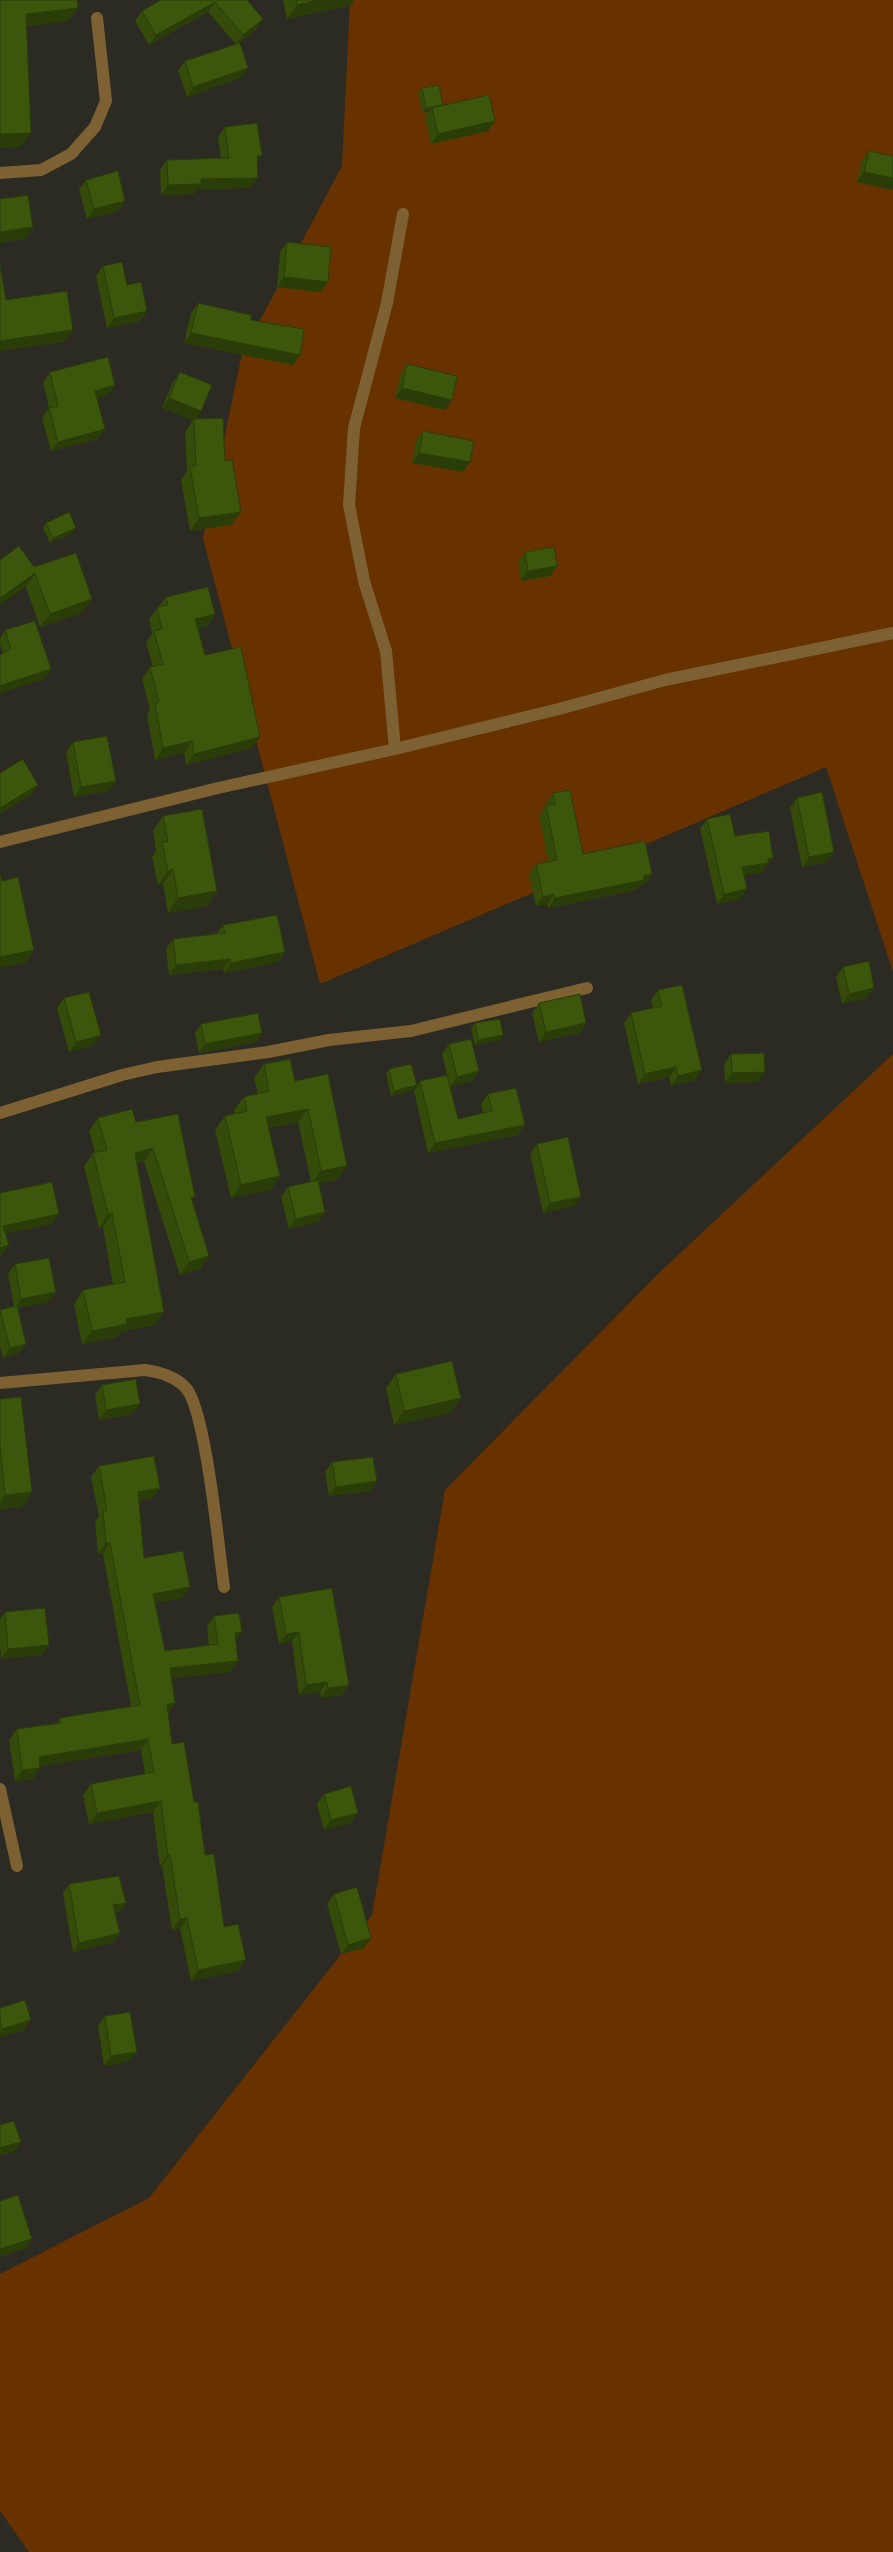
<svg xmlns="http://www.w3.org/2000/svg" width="893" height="2552" viewBox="0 0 893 2552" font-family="'DM Sans',sans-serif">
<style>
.green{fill:#683200}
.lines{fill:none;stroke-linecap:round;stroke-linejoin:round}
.minor{stroke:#7d6132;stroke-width:12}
.wall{fill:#344b09}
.shaded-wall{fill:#2a3d08}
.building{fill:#3c570b;stroke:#2a3d08}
</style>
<rect width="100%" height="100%" fill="#2b2a23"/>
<!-- green -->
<path class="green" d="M 350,0 L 893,0 L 893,972 L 826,767 L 320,984 L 203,538 L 242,354 L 342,166 Z
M 893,1054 L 893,2552 L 29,2552 L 0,2511 L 0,2274 L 149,2198 L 372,1915 L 445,1490 L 660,1272 Z"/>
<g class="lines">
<!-- minor -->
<path class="minor" d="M 0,173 L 41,170 L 71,154 L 95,127 L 106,101 L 97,18
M 395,749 L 386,651 L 364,581 L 349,505 L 354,428 L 387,303 L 403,214
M 0,842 L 218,788 L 395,749 L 559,709 L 665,680 L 893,633
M 0,1113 L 122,1075 L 157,1067 L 268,1052 L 329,1040 L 411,1031 L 587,988
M 0,1383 L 145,1370 C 160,1372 175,1376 186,1388 C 206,1411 219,1551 224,1587
M 0,1789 L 17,1866"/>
</g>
<!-- wall -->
<path class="wall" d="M 161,0 L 247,0 L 263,19 L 256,29 L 238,44 L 248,68 L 241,78 L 187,97 L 178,71 L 185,61 L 236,44 L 208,12 L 149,45 L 135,21 L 142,11 Z
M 283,0 L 354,0 L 351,5 L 287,19 Z
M 422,88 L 443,105 L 495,121 L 488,131 L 431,144 L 425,118 L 429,112 L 423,113 L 418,93 Z
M 225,127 L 262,155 L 257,161 L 251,188 L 197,189 L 194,194 L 161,195 L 160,170 L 167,160 L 221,158 L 218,137 Z
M 869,151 L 893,156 L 893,190 L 857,182 L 862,160 Z
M 86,180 L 118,211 L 87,219 L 79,189 Z
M 287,242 L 321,292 L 277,287 L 280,252 Z
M 103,266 L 127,285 L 147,311 L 140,321 L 107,328 L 96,276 Z
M 198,303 L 251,320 L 293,365 L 184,343 L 191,313 Z
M 407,364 L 445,410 L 395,398 L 401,374 Z
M 50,372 L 115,385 L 108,395 L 97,398 L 98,439 L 51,451 L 42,418 L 49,408 L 43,382 Z
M 180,372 L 201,411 L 195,419 L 225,461 L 231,525 L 190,531 L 181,480 L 187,471 L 185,432 L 193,420 L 162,408 L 173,382 Z
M 423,431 L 470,462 L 463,472 L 412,463 L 416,441 Z
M 46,523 L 76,528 L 72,533 L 50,543 L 43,528 Z
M 525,552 L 557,566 L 550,576 L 521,581 L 518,562 Z
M 34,567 L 82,613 L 40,627 L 26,587 Z
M 166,597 L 215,614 L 207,626 L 198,628 L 205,655 L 252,748 L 186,765 L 184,753 L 155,760 L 147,715 L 150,710 L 142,679 L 150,667 L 153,667 L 146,642 L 152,634 L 149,619 Z
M 5,630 L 51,669 L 44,679 L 0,693 L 0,655 L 3,653 L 0,645 L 0,638 Z
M 73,742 L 109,791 L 74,797 L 66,752 Z
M 553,793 L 583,854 L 652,874 L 645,884 L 641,885 L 637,890 L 548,908 L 547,904 L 536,906 L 529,874 L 536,864 L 548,862 L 539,815 L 546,805 L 547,805 L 546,803 Z
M 797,798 L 834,852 L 827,862 L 802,867 L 790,808 Z
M 163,816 L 207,906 L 168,913 L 163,884 L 158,885 L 152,857 L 156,851 L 153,831 Z
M 707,819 L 735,836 L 766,868 L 765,868 L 761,873 L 744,875 L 747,889 L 740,899 L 717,904 L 700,829 Z
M 223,925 L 285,952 L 278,962 L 224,973 L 223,969 L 169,975 L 166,949 L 173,939 L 217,933 Z
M 843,967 L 874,988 L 867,998 L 842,1004 L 836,977 Z
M 658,990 L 702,1070 L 695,1080 L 671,1086 L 669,1077 L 638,1084 L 624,1023 L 631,1013 L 653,1008 L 651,1000 Z
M 64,998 L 94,1045 L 69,1052 L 57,1008 Z
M 539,1003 L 586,1023 L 580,1033 L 539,1042 L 532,1013 Z
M 475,1023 L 503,1035 L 500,1040 L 475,1045 L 471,1028 Z
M 201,1024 L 262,1033 L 256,1042 L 199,1053 L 195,1033 Z
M 449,1044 L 479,1071 L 472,1081 L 450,1087 L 458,1119 L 483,1113 L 481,1104 L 488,1094 L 525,1125 L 518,1135 L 428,1153 L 414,1091 L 420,1081 L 447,1075 L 442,1054 Z
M 731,1054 L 758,1082 L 725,1083 L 724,1064 Z
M 264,1064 L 295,1081 L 328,1074 L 337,1180 L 319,1183 L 325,1212 L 318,1222 L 289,1229 L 281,1197 L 288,1187 L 311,1182 L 298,1122 L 269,1128 L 271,1190 L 231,1198 L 215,1130 L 225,1116 L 235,1114 L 234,1110 L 244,1097 L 258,1094 L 254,1078 Z
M 389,1069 L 413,1090 L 391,1096 L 386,1074 Z
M 98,1118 L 136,1122 L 192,1201 L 200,1269 L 180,1275 L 144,1162 L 137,1163 L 155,1325 L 122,1331 L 117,1337 L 82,1344 L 74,1304 L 83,1290 L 113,1285 L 103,1227 L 99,1228 L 84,1166 L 93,1153 L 95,1152 L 89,1131 Z
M 537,1144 L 574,1206 L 543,1213 L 530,1154 Z
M 15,1264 L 56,1292 L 49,1302 L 18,1308 L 26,1344 L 19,1353 L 3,1358 L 0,1346 L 0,1310 L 14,1306 L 8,1274 Z
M 396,1374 L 461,1398 L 451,1413 L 394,1425 L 386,1388 Z
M 102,1385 L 133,1414 L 99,1420 L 95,1395 Z
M 0,1399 L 32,1492 L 22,1507 L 0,1509 Z
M 332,1462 L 377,1481 L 370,1491 L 329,1496 L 325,1472 Z
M 99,1466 L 153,1498 L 139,1501 L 144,1558 L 182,1598 L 155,1603 L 165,1651 L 209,1645 L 207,1627 L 214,1616 L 236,1641 L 230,1672 L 172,1678 L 175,1703 L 168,1713 L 172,1744 L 194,1802 L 205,1855 L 224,1927 L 238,1971 L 191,1981 L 180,1929 L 172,1930 L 162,1866 L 160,1866 L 153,1812 L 89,1824 L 83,1795 L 91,1784 L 145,1774 L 141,1750 L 40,1766 L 33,1779 L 15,1781 L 9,1740 L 17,1729 L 57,1723 L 60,1718 L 131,1706 L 103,1554 L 98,1554 L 95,1522 L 99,1516 L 91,1477 Z
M 279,1597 L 349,1685 L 342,1695 L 321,1698 L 320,1692 L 299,1695 L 292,1641 L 279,1644 L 272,1607 Z
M 5,1612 L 42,1655 L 1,1659 L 0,1645 L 0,1619 Z
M 324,1794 L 358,1813 L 351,1823 L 324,1830 L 317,1804 Z
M 69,1884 L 120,1912 L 115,1913 L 120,1933 L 114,1942 L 73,1952 L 63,1893 Z
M 334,1894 L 364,1948 L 341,1954 L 327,1904 Z
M 0,2008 L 24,2030 L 0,2037 Z
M 105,2016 L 130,2061 L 104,2066 L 98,2026 Z"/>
<!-- shaded-wall -->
<path class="shaded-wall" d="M 318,0 L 354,0 L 351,5 L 287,19 L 297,5 Z
M 215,2 L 208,12 L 149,45 L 156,35 Z
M 78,8 L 69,21 L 16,28 L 26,14 Z
M 263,19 L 256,29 L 236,45 L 243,35 Z
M 248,68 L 241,78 L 187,97 L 193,87 Z
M 426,108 L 432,108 L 429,112 L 423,113 Z
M 495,121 L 488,131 L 431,144 L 438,134 Z
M 31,133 L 21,147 L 0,148 L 0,134 Z
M 262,155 L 255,165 L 257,156 Z
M 864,172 L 893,178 L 893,190 L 857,182 Z
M 258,178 L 251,188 L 197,189 L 194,194 L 161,195 L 168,185 L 201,179 Z
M 125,201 L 118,211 L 87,219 L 94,209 Z
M 33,227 L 25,239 L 0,243 L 0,232 Z
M 284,277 L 328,282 L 321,292 L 277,287 Z
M 147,311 L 140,321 L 107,328 L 114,318 Z
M 73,330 L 65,342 L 0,351 L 0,341 Z
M 191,333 L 300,355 L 293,365 L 184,343 Z
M 115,385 L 108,395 L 88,401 L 95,391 Z
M 402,388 L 452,400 L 445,410 L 395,398 Z
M 169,398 L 201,411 L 194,421 L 162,408 Z
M 105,429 L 98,439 L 51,451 L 58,442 Z
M 419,453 L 470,462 L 463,472 L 412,463 Z
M 241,512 L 231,525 L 190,531 L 199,518 Z
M 76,528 L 72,533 L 50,543 L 53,538 Z
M 557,566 L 550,576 L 521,581 L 528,571 Z
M 35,573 L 26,587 L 0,605 L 0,598 Z
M 92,599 L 82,613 L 40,627 L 50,614 Z
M 215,614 L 207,626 L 187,630 L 195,619 Z
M 51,669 L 44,679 L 0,693 L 0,686 L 5,684 Z
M 260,737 L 252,748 L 186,765 L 194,754 Z
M 192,741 L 184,753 L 155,760 L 163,748 Z
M 116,781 L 109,791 L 74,797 L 81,787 Z
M 38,785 L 31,795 L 0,814 L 0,808 Z
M 834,852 L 827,862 L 802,867 L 809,857 Z
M 773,858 L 761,873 L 735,877 L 742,867 L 768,859 Z
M 173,869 L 163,884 L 158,885 L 168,871 Z
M 652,874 L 645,884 L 641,885 L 637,890 L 548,908 L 555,898 Z
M 747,889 L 740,899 L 717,904 L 724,894 Z
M 217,891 L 207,906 L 168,913 L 178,898 Z
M 554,894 L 547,904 L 536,906 L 543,897 Z
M 34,950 L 25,963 L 0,968 L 0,957 Z
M 285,952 L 278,962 L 224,973 L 231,963 Z
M 230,959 L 223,969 L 169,975 L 176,965 Z
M 874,988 L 867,998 L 842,1004 L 849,994 Z
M 586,1023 L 580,1033 L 539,1042 L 546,1032 Z
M 262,1033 L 256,1042 L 199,1053 L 205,1044 Z
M 101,1035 L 94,1045 L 69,1052 L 76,1042 Z
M 503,1035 L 500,1040 L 475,1045 L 478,1040 Z
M 676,1067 L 669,1077 L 638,1084 L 645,1074 Z
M 702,1070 L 695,1080 L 671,1086 L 678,1076 Z
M 479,1071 L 472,1081 L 450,1087 L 457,1077 Z
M 765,1072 L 758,1082 L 725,1083 L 732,1073 Z
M 417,1085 L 413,1090 L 391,1096 L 394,1091 Z
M 308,1109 L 298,1122 L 257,1130 L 266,1117 Z
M 525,1125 L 518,1135 L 428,1153 L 435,1143 Z
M 153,1148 L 144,1162 L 126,1166 L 135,1153 Z
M 347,1166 L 337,1180 L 311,1185 L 321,1171 Z
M 280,1176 L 271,1190 L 231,1198 L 241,1185 Z
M 581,1197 L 574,1206 L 543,1213 L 550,1203 Z
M 325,1212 L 318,1222 L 289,1229 L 296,1219 Z
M 112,1213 L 103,1227 L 99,1228 L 108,1214 Z
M 59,1214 L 52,1224 L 0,1235 L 3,1226 Z
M 9,1245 L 2,1255 L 0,1255 L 0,1248 Z
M 209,1256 L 200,1269 L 180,1275 L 189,1262 Z
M 56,1292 L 49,1302 L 15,1309 L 21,1299 Z
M 164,1312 L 155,1325 L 122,1331 L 117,1337 L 82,1344 L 92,1331 L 126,1319 Z
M 26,1344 L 19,1353 L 3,1358 L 10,1348 Z
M 461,1398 L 451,1413 L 394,1425 L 404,1411 Z
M 140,1404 L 133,1414 L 99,1420 L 106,1410 Z
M 377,1481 L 370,1491 L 329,1496 L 336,1487 Z
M 160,1488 L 153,1498 L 130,1503 L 138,1492 Z
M 32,1492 L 22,1507 L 0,1509 L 0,1502 L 5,1495 Z
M 106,1543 L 110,1543 L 103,1554 L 98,1554 Z
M 190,1587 L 182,1598 L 146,1604 L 153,1594 Z
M 242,1632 L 234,1643 L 235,1633 Z
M 299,1632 L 292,1641 L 279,1644 L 286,1634 Z
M 49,1645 L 42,1655 L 1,1659 L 8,1649 Z
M 238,1661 L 230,1672 L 163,1679 L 170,1668 Z
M 327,1682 L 320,1692 L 299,1695 L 306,1685 Z
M 349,1685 L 342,1695 L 321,1698 L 328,1688 Z
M 175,1703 L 168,1714 L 167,1704 Z
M 148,1739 L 141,1750 L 31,1768 L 39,1757 Z
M 40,1768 L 33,1779 L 15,1781 L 22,1770 Z
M 161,1801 L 153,1812 L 89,1824 L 97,1813 Z
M 358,1813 L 351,1823 L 324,1830 L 331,1820 Z
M 168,1855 L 170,1855 L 162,1866 L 160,1866 Z
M 126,1903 L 120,1912 L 107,1914 L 113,1905 Z
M 187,1918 L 180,1929 L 172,1930 L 180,1919 Z
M 120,1933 L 114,1942 L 73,1952 L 79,1943 Z
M 371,1938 L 364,1948 L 341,1954 L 348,1945 Z
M 246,1960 L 238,1971 L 191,1981 L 198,1970 Z
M 31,2020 L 24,2030 L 0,2037 L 0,2032 L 2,2029 Z
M 137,2052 L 130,2061 L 104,2066 L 111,2056 Z
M 21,2142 L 14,2152 L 0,2156 L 0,2148 Z
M 32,2239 L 25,2249 L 0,2257 L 0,2249 Z"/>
<!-- building -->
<path class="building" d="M 0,0 L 77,0 L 78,8 L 26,14 L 31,133 L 0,134 Z
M 161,0 L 247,0 L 263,19 L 243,35 L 215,2 L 156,35 L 142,11 Z
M 296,0 L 318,0 L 297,5 Z
M 240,43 L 248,68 L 193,87 L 185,61 Z
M 439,85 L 443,105 L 426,108 L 422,88 Z
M 489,95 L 495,121 L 438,134 L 432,108 Z
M 257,123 L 262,155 L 257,156 L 258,178 L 201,179 L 201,184 L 168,185 L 167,160 L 229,158 L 225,127 Z
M 869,151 L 893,156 L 893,178 L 864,172 Z
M 118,171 L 125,201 L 94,209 L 86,180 Z
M 28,195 L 33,227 L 0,232 L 0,199 Z
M 287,242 L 331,247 L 328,282 L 284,277 Z
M 122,262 L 127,285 L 141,282 L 147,311 L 114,318 L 103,266 Z
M 0,264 L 6,300 L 67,291 L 73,330 L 0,341 Z
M 198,303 L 251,315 L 251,320 L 304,329 L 300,355 L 191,333 Z
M 108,357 L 115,385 L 95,391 L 105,429 L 58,442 L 49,408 L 58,406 L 50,372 Z
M 407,364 L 457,376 L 452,400 L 402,388 Z
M 180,372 L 212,385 L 201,411 L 169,398 Z
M 223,418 L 225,461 L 232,460 L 241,512 L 199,518 L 190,467 L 196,466 L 194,419 Z
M 423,431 L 474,441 L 470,462 L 419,453 Z
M 69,512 L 76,528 L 53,538 L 46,523 Z
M 19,546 L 34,567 L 76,553 L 92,599 L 50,614 L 35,573 L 0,598 L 0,560 Z
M 554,547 L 557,566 L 528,571 L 525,552 Z
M 208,587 L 215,614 L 195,619 L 205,655 L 241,647 L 260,737 L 194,754 L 192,741 L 163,748 L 155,703 L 159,702 L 150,667 L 163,664 L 154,631 L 162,629 L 157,607 L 168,605 L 166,597 Z
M 35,621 L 51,669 L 5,684 L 0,686 L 0,655 L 11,649 L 5,630 Z
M 107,736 L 116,781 L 81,787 L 73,742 Z
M 23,759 L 38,785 L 0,808 L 0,773 Z
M 570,790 L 583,854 L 645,841 L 652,874 L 644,876 L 644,880 L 555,898 L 554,894 L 543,897 L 536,864 L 557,860 L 546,805 L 555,804 L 553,793 Z
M 822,792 L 834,852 L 809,857 L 797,798 Z
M 202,809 L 217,891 L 178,898 L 173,869 L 168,871 L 162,842 L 168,842 L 163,816 Z
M 730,814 L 735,836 L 769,831 L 773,858 L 768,859 L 768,863 L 742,867 L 747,889 L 724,894 L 707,819 Z
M 0,873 L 2,881 L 18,877 L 34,950 L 0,957 Z
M 277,915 L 285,952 L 231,963 L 230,959 L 176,965 L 173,939 L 225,933 L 223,925 Z
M 869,961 L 874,988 L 849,994 L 843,967 Z
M 682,985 L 702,1070 L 678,1076 L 676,1067 L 645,1074 L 631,1013 L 662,1006 L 658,990 Z
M 89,992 L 101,1035 L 76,1042 L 64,998 Z
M 580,994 L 586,1023 L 546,1032 L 539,1003 Z
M 258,1013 L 262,1033 L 205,1044 L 201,1024 Z
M 500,1019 L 503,1035 L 478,1040 L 475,1023 Z
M 471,1039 L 479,1071 L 457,1077 L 449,1044 Z
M 764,1053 L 765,1072 L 732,1073 L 731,1054 Z
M 290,1059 L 295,1081 L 328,1074 L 347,1166 L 321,1171 L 308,1109 L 266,1117 L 280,1176 L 241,1185 L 225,1116 L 247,1111 L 244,1097 L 269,1091 L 264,1064 Z
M 411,1064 L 417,1085 L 394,1091 L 389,1069 Z
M 447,1075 L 458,1119 L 492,1111 L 488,1094 L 516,1088 L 525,1125 L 435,1143 L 420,1081 Z
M 132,1109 L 136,1122 L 178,1114 L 195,1197 L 191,1197 L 209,1256 L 189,1262 L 153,1148 L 135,1153 L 164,1312 L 126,1319 L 127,1324 L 92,1331 L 83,1290 L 125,1282 L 112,1213 L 108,1214 L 93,1153 L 107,1150 L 98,1118 Z
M 568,1137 L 581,1197 L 550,1203 L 537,1144 Z
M 318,1180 L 325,1212 L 296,1219 L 288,1187 Z
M 52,1182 L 59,1214 L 3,1226 L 9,1245 L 0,1248 L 0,1193 Z
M 49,1258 L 56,1292 L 21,1299 L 15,1264 Z
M 17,1306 L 26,1344 L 10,1348 L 0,1310 Z
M 452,1361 L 461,1398 L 404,1411 L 396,1374 Z
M 136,1379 L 140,1404 L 106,1410 L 102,1385 Z
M 21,1397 L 32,1492 L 5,1495 L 0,1445 L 0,1399 Z
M 154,1456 L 160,1488 L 138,1492 L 144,1558 L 183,1551 L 190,1587 L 153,1594 L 165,1651 L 218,1644 L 214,1616 L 239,1613 L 242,1632 L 235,1633 L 238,1661 L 170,1668 L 175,1703 L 167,1704 L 172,1744 L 184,1742 L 194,1802 L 198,1802 L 205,1855 L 214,1854 L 224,1927 L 238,1924 L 246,1960 L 198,1970 L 187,1918 L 180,1919 L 170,1855 L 168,1855 L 161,1801 L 97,1813 L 91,1784 L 154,1772 L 148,1739 L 39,1757 L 40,1768 L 22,1770 L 17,1729 L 61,1723 L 60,1718 L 140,1705 L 110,1543 L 106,1543 L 103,1511 L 107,1510 L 99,1466 Z
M 373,1457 L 377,1481 L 336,1487 L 332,1462 Z
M 332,1588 L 349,1685 L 328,1688 L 327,1682 L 306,1685 L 299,1632 L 286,1634 L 279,1597 Z
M 45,1608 L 49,1645 L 8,1649 L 5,1612 Z
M 351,1786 L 358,1813 L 331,1820 L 324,1794 Z
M 119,1876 L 126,1903 L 113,1905 L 120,1933 L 79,1943 L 69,1884 Z
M 357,1887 L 371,1938 L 348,1945 L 334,1894 Z
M 25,2000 L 31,2020 L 2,2029 L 0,2020 L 0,2008 Z
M 130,2012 L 137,2052 L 111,2056 L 105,2016 Z
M 14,2121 L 21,2142 L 0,2148 L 0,2125 Z
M 18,2195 L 32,2239 L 0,2249 L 0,2201 Z"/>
</svg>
